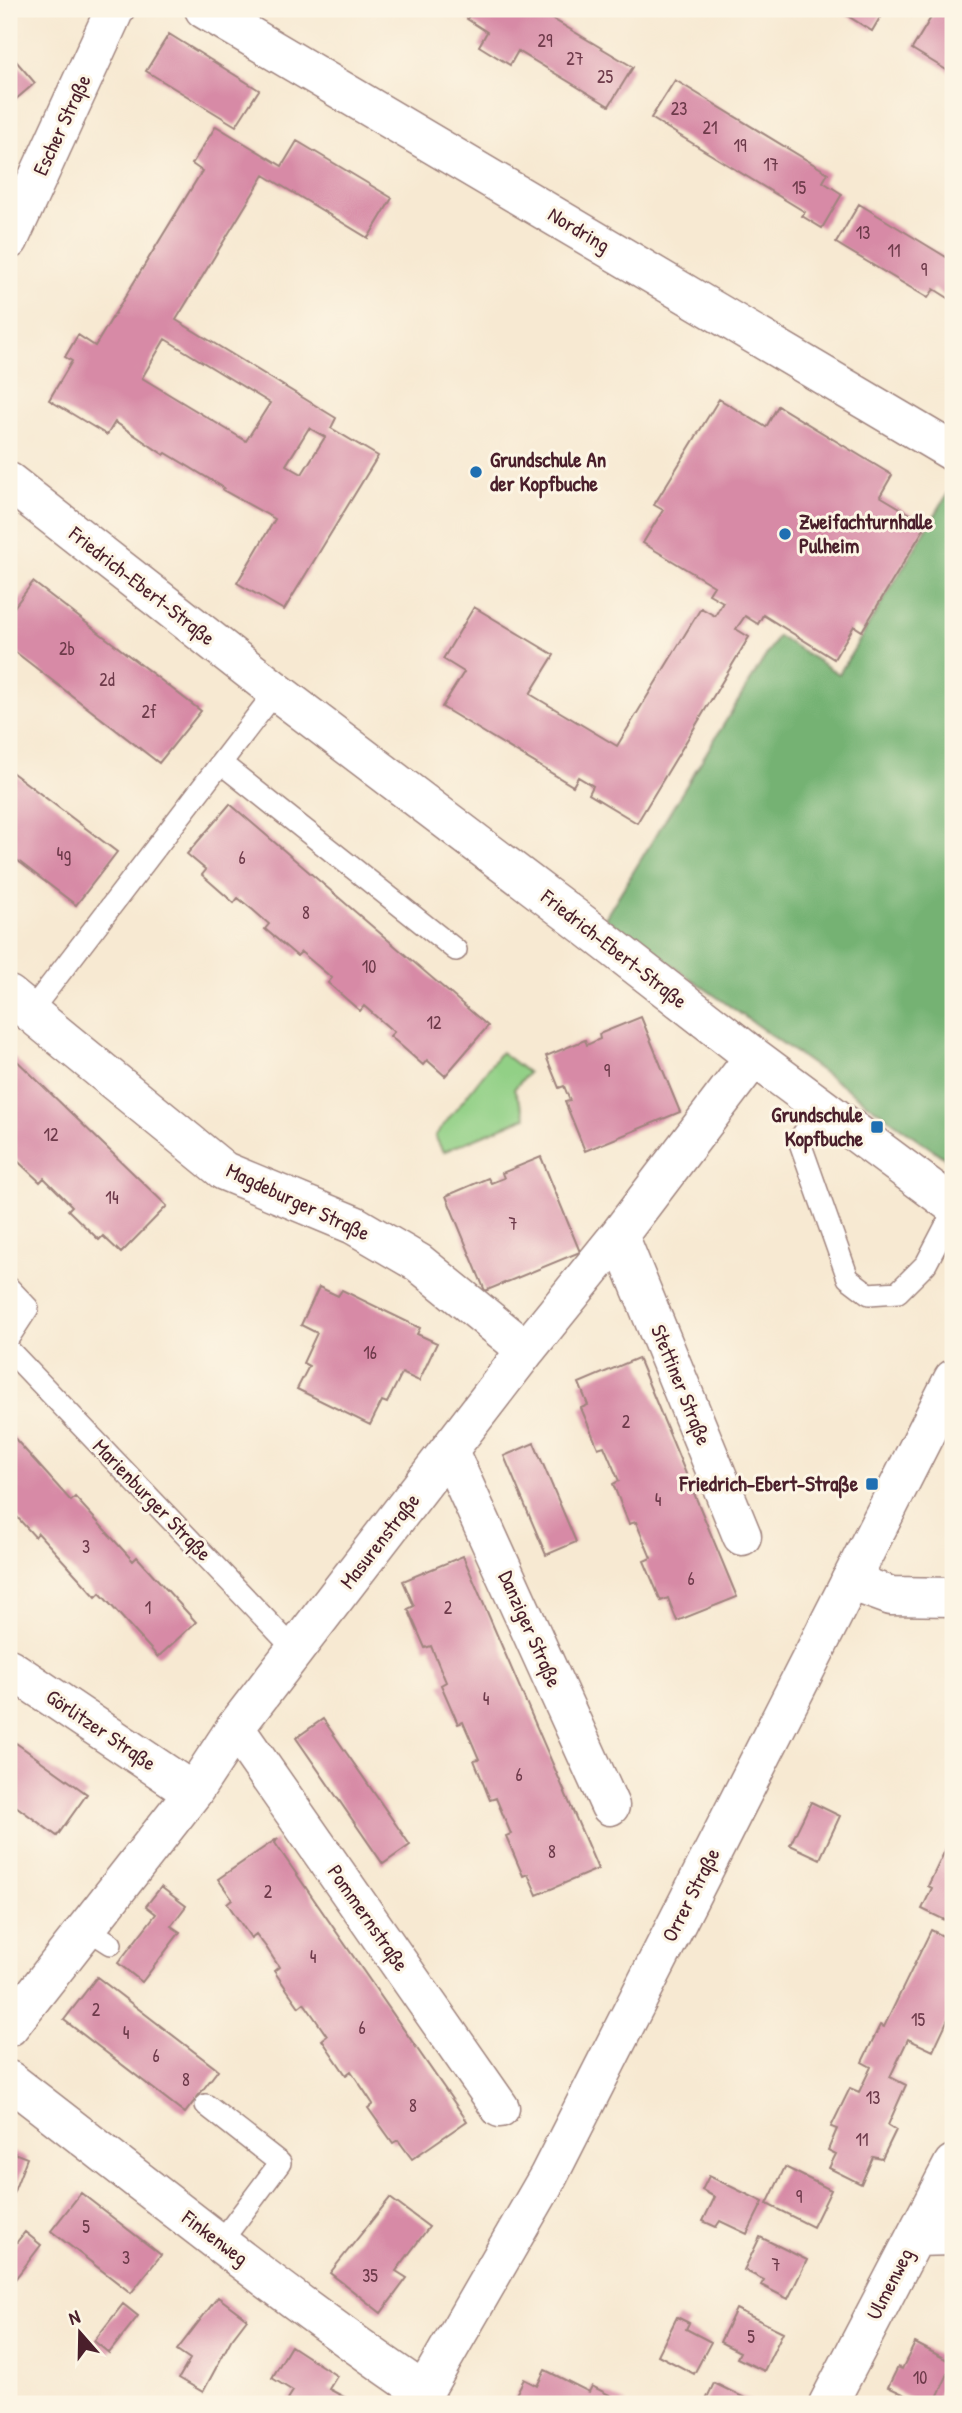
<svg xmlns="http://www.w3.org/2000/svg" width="962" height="2413" viewBox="0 0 962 2413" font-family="'Patrick Hand',sans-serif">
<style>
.green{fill:#92d086;stroke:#6e7858;stroke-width:2}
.forest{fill:#75b273;stroke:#60684f;stroke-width:2}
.building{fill:#d78aa6;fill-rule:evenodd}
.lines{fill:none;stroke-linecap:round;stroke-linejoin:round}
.service-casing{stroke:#a0847e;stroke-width:24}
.minor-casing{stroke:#a0847e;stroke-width:41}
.tertiary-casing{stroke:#a0847e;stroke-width:41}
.service{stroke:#fff;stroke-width:21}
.minor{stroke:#fff;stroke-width:38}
.tertiary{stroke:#fff;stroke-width:38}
.poi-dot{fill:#1f6fb2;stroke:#fcf5e5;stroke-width:2.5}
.labels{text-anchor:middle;stroke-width:6;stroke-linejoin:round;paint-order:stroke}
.number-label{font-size:18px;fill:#6d3a4a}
.street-label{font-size:21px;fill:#4a1f2b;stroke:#fcf5e5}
.poi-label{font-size:21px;font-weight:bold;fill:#4a1f2b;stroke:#fcf5e5;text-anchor:start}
</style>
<rect width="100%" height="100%" fill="#fcf5e5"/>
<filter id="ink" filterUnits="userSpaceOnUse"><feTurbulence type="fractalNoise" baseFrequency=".0143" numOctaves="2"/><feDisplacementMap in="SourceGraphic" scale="14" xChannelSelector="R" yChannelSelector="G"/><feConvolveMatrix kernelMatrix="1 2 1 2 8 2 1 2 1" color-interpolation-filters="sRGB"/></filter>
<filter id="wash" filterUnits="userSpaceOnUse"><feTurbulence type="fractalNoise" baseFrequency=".00686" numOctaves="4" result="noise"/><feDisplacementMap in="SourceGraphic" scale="28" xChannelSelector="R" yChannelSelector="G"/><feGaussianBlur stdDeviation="1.57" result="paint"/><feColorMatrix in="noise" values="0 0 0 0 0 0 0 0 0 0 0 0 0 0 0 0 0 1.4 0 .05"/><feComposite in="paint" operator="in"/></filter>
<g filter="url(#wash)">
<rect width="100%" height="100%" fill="#f7e9d2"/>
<!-- green -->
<path class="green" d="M 501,1052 L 528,1073 L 514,1089 L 526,1117 L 443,1152 L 435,1136 Z"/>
<!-- forest -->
<path class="forest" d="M 950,490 L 953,492 L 953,1164 L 605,918 L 778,636 L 839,674 Z"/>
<g id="blocks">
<!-- building -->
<path class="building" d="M 473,9 L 536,9 L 633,67 L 609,106 L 518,51 L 510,65 L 479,46 L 487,32 L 467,19 Z
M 846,9 L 885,9 L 872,31 L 843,13 Z
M 935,11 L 953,22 L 953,74 L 912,49 Z
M 169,34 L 259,90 L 236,126 L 146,71 Z
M 9,53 L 35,83 L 9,105 Z
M 675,80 L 828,173 L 823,182 L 842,194 L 822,228 L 802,216 L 805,212 L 651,118 Z
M 216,126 L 282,166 L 297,141 L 392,198 L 368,238 L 264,175 L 176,320 L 336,418 L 331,428 L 378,456 L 284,610 L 237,583 L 275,519 L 223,490 L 224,488 L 166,453 L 164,455 L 115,422 L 107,435 L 49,400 L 72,361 L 65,357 L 78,335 L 95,346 L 202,171 L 192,164 ZM 165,339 L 270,403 L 246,441 L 142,378 ZM 309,428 L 325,437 L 302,474 L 286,465 Z
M 859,204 L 951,260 L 953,257 L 953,301 L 934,289 L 928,298 L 836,243 Z
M 719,399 L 766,427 L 778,406 L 892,475 L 880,496 L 927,524 L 862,631 L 854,626 L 834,659 L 763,615 L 758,624 L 745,616 L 736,629 L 749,637 L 637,823 L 589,794 L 593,786 L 578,777 L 573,786 L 442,707 L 464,672 L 443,659 L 474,607 L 554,655 L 530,694 L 617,746 L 701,608 L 715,616 L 723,602 L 709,594 L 714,586 L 643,543 L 663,510 L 654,505 Z
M 33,582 L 201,711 L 159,763 L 9,647 L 9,614 Z
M 9,770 L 117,852 L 76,905 L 9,854 Z
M 230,804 L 488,1026 L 445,1076 L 427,1060 L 423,1065 L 390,1036 L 394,1032 L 380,1020 L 364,1006 L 360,1011 L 328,983 L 332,978 L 301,952 L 297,956 L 265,929 L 269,924 L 253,910 L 238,898 L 234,903 L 202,875 L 206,870 L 187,854 Z
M 641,1017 L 680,1112 L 585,1151 L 565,1102 L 570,1101 L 564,1086 L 559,1088 L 546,1056 L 585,1040 L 587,1045 L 600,1039 L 599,1034 Z
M 9,1053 L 167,1206 L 121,1253 L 103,1236 L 99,1240 L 68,1210 L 72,1206 L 44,1178 L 40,1182 L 9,1153 L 14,1148 L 9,1144 Z
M 541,1157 L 580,1252 L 485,1291 L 446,1196 L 488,1178 L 491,1183 L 504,1178 L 502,1173 Z
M 319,1287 L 338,1296 L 342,1290 L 420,1328 L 417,1334 L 437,1343 L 419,1381 L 402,1373 L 387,1403 L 382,1401 L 370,1425 L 297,1389 L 309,1366 L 303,1363 L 317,1333 L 301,1325 Z
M 638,1358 L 737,1597 L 677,1621 L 668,1598 L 661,1601 L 644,1561 L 651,1558 L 636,1522 L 629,1524 L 613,1484 L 619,1481 L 604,1446 L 598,1448 L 581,1408 L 588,1405 L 579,1383 Z
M 9,1432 L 71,1501 L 75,1497 L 133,1561 L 137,1557 L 196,1622 L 158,1657 L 100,1593 L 96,1597 L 38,1533 L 35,1537 L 9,1508 Z
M 534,1443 L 576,1542 L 546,1555 L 504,1456 Z
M 463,1556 L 598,1869 L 537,1895 L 528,1874 L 523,1876 L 506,1836 L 511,1834 L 496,1798 L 490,1800 L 474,1760 L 479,1759 L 470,1738 L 463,1722 L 458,1724 L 441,1685 L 446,1682 L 431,1646 L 425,1648 L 408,1609 L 414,1606 L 403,1581 Z
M 323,1719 L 410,1845 L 383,1864 L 296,1738 Z
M 16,1743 L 87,1794 L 57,1836 L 9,1801 L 9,1744 L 13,1747 Z
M 811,1802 L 840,1816 L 820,1859 L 790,1845 Z
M 953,1834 L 953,1924 L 922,1909 L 932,1888 L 928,1886 Z
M 278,1838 L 275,1843 L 467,2121 L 412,2159 L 398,2140 L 393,2143 L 368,2108 L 373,2104 L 351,2071 L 346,2075 L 322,2040 L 327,2036 L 316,2020 L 304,2003 L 299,2007 L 274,1971 L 279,1967 L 266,1947 L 256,1934 L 251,1938 L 227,1903 L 232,1899 L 218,1879 Z
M 161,1887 L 186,1906 L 171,1926 L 180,1932 L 142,1982 L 118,1963 L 156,1914 L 146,1906 Z
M 931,1930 L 953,1941 L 953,1958 L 950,1966 L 953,1968 L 953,2008 L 933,2051 L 908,2039 L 890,2077 L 906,2085 L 888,2125 L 896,2130 L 882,2159 L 873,2157 L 861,2184 L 829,2168 L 836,2154 L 828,2150 L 837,2129 L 831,2127 L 850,2088 L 859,2092 L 871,2067 L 862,2062 L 880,2025 L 884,2027 Z
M 97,1977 L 218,2070 L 185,2113 L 64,2020 Z
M 9,2151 L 27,2158 L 9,2204 Z
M 785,2167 L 831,2190 L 813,2227 L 767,2204 Z
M 709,2176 L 763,2202 L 747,2234 L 720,2221 L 716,2227 L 703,2221 L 715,2197 L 702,2190 Z
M 81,2193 L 161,2255 L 131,2293 L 51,2231 Z
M 390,2198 L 429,2227 L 396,2271 L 407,2278 L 381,2313 L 330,2273 Z
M 25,2232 L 41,2245 L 9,2287 L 9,2252 Z
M 760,2237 L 807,2260 L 788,2299 L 761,2285 L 764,2280 L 744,2270 Z
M 218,2297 L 247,2319 L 231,2340 L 203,2392 L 179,2378 L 190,2359 L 177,2350 Z
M 123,2304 L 138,2316 L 109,2353 L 94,2341 Z
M 736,2309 L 783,2332 L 764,2371 L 737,2358 L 740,2352 L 720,2342 Z
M 677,2317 L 689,2323 L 686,2329 L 711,2342 L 694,2374 L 658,2355 Z
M 915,2343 L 953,2363 L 934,2404 L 916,2404 L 918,2401 L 888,2387 L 898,2367 L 902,2369 Z
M 291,2346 L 337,2376 L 329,2389 L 357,2404 L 296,2404 L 288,2399 L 293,2391 L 272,2378 Z
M 545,2370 L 589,2392 L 592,2386 L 627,2404 L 511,2404 L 524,2379 L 537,2386 Z
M 714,2383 L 757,2404 L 704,2404 Z"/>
</g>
</g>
<g filter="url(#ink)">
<use href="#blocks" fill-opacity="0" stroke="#a0847e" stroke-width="2"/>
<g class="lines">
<defs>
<path id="service" d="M 222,764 L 456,950
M 30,1012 L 276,691
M 821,1107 L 799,1140 L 848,1278 L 869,1294 L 898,1292 L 926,1264 L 953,1212
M 9,1288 L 28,1308 L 9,1337
M 9,1350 L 295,1650
M 86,1928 L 111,1944
M 206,2105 L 280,2163 L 220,2243"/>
<path id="minor" d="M 204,9 L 953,452
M 9,240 L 115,9
M 9,482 L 276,691 L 575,918 L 754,1057 L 953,1205
M 9,995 L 224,1171 L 354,1225 L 419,1263 L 526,1350
M 619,1235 L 742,1536
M 449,1451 L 610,1806
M 850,1581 L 891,1596 L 953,1597
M 9,1668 L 193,1792
M 235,1728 L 500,2108
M 9,2027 L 193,1792 L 235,1728 L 295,1650 L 526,1350 L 619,1235 L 754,1057
M 9,2080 C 146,2185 281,2295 424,2392
M 915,2237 L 953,2236
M 828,2404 L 953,2164"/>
<path id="tertiary" d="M 417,2404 L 548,2177 L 953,1379"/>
</defs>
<!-- service casing -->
<use href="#service" class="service-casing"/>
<!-- minor casing -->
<use href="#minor" class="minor-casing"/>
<!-- tertiary casing -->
<use href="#tertiary" class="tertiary-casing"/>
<!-- service -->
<use href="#service" class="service"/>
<!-- minor -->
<use href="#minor" class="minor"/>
<!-- tertiary -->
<use href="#tertiary" class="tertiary"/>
</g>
</g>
<!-- markers -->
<g class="poi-dot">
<circle cx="476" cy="472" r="7"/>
<circle cx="785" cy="534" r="7"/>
<rect x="870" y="1120" width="14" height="14" rx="3.5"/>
<rect x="865" y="1477" width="14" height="14" rx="3.5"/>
</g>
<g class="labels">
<!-- number labels -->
<g class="number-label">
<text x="545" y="47">29</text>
<text x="575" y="65">27</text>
<text x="605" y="83">25</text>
<text x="679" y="115">23</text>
<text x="710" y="134">21</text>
<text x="740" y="152">19</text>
<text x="771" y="171">17</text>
<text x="799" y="194">15</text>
<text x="863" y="239">13</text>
<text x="894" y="257">11</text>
<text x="924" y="276">9</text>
<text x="67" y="655">2b</text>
<text x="107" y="686">2d</text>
<text x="149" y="718">2f</text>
<text x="64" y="860">4g</text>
<text x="242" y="864">6</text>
<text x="306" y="919">8</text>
<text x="369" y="973">10</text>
<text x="434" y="1029">12</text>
<text x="607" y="1077">9</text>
<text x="51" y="1141">12</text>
<text x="112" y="1204">14</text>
<text x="513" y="1230">7</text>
<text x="370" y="1359">16</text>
<text x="626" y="1428">2</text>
<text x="658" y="1506">4</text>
<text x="86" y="1553">3</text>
<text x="691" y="1585">6</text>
<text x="148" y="1614">1</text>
<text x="448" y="1614">2</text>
<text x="486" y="1705">4</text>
<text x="519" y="1781">6</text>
<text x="552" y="1858">8</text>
<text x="268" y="1898">2</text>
<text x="313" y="1963">4</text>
<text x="96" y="2016">2</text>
<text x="918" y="2026">15</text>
<text x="362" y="2034">6</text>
<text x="126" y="2039">4</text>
<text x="156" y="2062">6</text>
<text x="186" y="2086">8</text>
<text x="873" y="2104">13</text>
<text x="413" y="2112">8</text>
<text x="862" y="2146">11</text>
<text x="799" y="2203">9</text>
<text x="86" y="2233">5</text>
<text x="126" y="2264">3</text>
<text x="776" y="2271">7</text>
<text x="370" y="2282">35</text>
<text x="751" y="2343">5</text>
<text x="920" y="2384">10</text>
</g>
<!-- street labels -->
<g class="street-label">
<text transform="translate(62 125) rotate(-65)" y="7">Escher Straße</text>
<text transform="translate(579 230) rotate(31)" y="7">Nordring</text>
<text transform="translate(142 586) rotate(38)" y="7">Friedrich-Ebert-Straße</text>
<text transform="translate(614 949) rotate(38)" y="7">Friedrich-Ebert-Straße</text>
<text transform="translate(298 1202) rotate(25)" y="7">Magdeburger Straße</text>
<text transform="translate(681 1385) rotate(68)" y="7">Stettiner Straße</text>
<text transform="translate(152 1500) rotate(46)" y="7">Marienburger Straße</text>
<text transform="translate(380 1541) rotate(-52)" y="7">Masurenstraße</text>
<text transform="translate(530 1629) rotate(66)" y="7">Danziger Straße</text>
<text transform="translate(101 1730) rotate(34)" y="7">Görlitzer Straße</text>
<text transform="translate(691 1895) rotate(-63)" y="7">Orrer Straße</text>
<text transform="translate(368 1918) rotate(55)" y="7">Pommernstraße</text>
<text transform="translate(215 2238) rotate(37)" y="7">Finkenweg</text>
<text transform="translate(890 2284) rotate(-63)" y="7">Ulmenweg</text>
</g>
<!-- poi labels -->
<g class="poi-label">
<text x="490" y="467">Grundschule An<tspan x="490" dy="24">der Kopfbuche</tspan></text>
<text x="799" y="529">Zweifachturnhalle<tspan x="799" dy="24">Pulheim</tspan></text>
<text x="863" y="1122" text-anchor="end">Grundschule<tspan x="863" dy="24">Kopfbuche</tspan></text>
<text x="858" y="1491" text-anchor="end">Friedrich-Ebert-Straße</text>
</g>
</g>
<!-- margin -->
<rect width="962" height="2413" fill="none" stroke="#fcf5e5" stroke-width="35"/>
<!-- north arrow -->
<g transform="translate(80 2333) rotate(340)" stroke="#fcf5e5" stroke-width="5" paint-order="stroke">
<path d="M0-5L12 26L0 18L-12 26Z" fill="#4a1f2b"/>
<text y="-10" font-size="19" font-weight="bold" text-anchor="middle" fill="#4a1f2b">N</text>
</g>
</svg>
